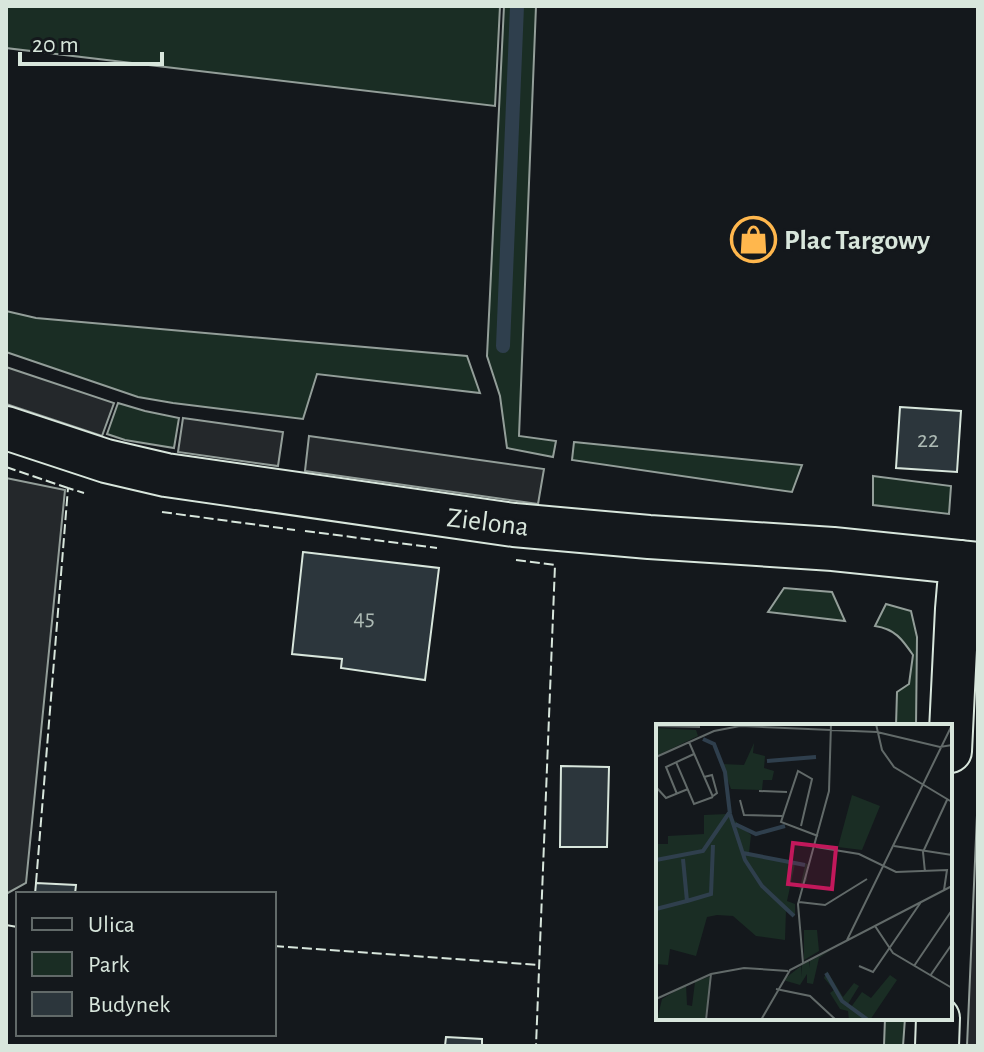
<svg xmlns="http://www.w3.org/2000/svg" width="984" height="1052" viewBox="0 0 984 1052" font-family="'Alegreya Sans',sans-serif">
<style>
.green{fill:#1a2d24;stroke:#939e99;stroke-width:2}
.parking{fill:#24282b;stroke:#939e99;stroke-width:2}
.lines{fill:none;stroke-linecap:round;stroke-linejoin:round}
.stream{stroke:#2f3f4d;stroke-width:14}
.building{fill:#2c363c;stroke:#d8e6dc;stroke-width:2}
.street-casing{stroke:#d8e6dc;stroke-width:46}
.street{stroke:#14181c;stroke-width:42}
.fence{stroke:#d8e6dc;stroke-width:2;stroke-dasharray:10 4;stroke-linecap:butt}
.labels{text-anchor:middle;stroke-width:6;stroke-linejoin:round;paint-order:stroke}
.number-label{font-size:24px;fill:#adbab4}
.poi-label{font-size:28px;font-weight:bold;fill:#d8e6dc;stroke:#14181c;text-anchor:start}
.street-label{font-size:28px;fill:#d8e6dc;stroke:#14181c}
.inset-river{fill:none;stroke:#2f3f4d;stroke-width:4}
.inset-road{fill:none;stroke:#626a69;stroke-width:2}
.view{fill:#c2185b;fill-opacity:0.15;stroke:#c2185b;stroke-width:4}
.inset-edge{fill:none;stroke:#d8e6dc;stroke-width:4}
</style>
<rect width="100%" height="100%" fill="#14181c"/>
<!-- green -->
<path class="green" d="M 6,6 L 500,6 L 495,106 L 6,48 Z
M 504,6 L 536,6 L 519,436 L 556,441 L 553,457 L 507,448 L 500,396 L 487,356 Z
M 6,311 L 36,318 L 467,356 L 480,393 L 317,374 L 303,419 L 173,403 L 138,397 L 6,352 Z
M 118,403 L 145,411 L 179,418 L 174,448 L 125,440 L 107,434 Z
M 574,442 L 802,465 L 792,492 L 572,460 Z
M 873,476 L 951,486 L 949,514 L 873,505 Z
M 784,588 L 832,592 L 845,621 L 768,612 Z
M 886,604 L 911,611 L 917,637 L 916,726 L 896,726 L 897,692 L 909,684 L 913,655 C 902,639 895,629 875,626 Z
M 885,1018 L 905,1018 L 903,1046 L 884,1046 Z"/>
<!-- parking -->
<path class="parking" d="M 6,367 L 114,403 L 102,436 L 6,404 Z
M 183,418 L 283,432 L 278,466 L 178,452 Z
M 309,436 L 544,469 L 538,504 L 305,471 Z
M 6,478 L 65,490 L 26,883 L 6,894 Z
M 978,792 L 978,1046 L 967,1046 Z"/>
<g class="lines">
<!-- stream -->
<path class="stream" d="M 503,346 L 517,6"/>
</g>
<!-- building -->
<path class="building" d="M 900,407 L 961,411 L 957,472 L 896,468 Z
M 303,552 L 439,568 L 425,680 L 341,668 L 342,659 L 292,654 Z
M 561,766 L 609,767 L 607,847 L 560,847 Z
M 36,883 L 76,885 L 75,894 L 35,894 Z
M 446,1037 L 482,1039 L 482,1046 L 445,1046 Z"/>
<g class="lines">
<defs>
<path id="street" d="M 6,428 L 106,461 L 166,475 L 514,525 L 649,537 L 833,549 L 978,564
M 950,751 L 957,609 L 961,562
M 937,1046 L 938,1018"/>
</defs>
<!-- street casing -->
<use href="#street" class="street-casing"/>
<!-- street -->
<use href="#street" class="street"/>
<!-- fence -->
<path class="fence" d="M 6,467 L 68,488
M 162,512 L 295,530
M 305,531 L 437,548
M 516,560 L 555,565 L 536,1046
M 36,883 L 68,488 L 84,493
M 6,925 L 18,927
M 274,946 L 540,965"/>
</g>
<!-- icons -->
<defs>
<symbol id="shop-ring" viewBox="-11 -11 22 22"><circle r="9.5" fill="#14181c" stroke="#ffb74d" stroke-width="1.5"/><path d="M-5-2.5h2.3a2.7 3.5 0 0 1 5.4 0H5L5.5 6h-11ZM-1.5-2.5h3a1.5 2.3 0 0 0-3 0Z" fill="#ffb74d"/></symbol>
</defs>
<g fill-rule="evenodd">
<use href="#shop-ring" x="728" y="214" width="51" height="51"/>
</g>
<g class="labels">
<!-- number labels -->
<g class="number-label">
<text x="928" y="447">22</text>
<text x="364" y="625">45</text>
</g>
<!-- poi labels -->
<g class="poi-label">
<text x="784" y="249">Plac Targowy</text>
</g>
<!-- street labels -->
<g class="street-label">
<text transform="translate(488 521) rotate(7)" y="10">Zielona</text>
</g>
</g>
<!-- overview -->
<g transform="translate(656 724)">
<rect width="296" height="296" fill="#14181c"/>
<path d="M 0,4 L 40,6 L 42,12 L 0,32 ZM 98,19 L 97,29 L 109,32 L 108,44 L 118,47 L 116,56 L 107,56 L 106,66 L 75,65 L 66,40 L 88,41 ZM 196,71 L 224,82 L 206,126 L 182,123 ZM 71,90 L 95,111 L 93,129 L 152,140 L 151,156 L 143,167 L 149,142 L 139,140 L 131,177 L 139,180 L 139,192 L 130,186 L 129,216 L 100,212 L 77,192 L 61,191 L 51,193 L 40,232 L 14,225 L 12,241 L 0,240 L 0,120 L 12,120 L 12,112 L 48,110 L 48,91 ZM 148,206 L 161,206 L 163,227 L 148,236 ZM 175,226 L 163,234 L 157,260 L 151,259 L 151,250 L 144,261 L 127,256 L 145,242 L 145,253 L 146,241 L 153,237 L 153,244 L 154,237 ZM 171,247 L 187,273 L 198,259 L 203,262 L 192,280 L 195,283 L 206,268 L 215,274 L 234,251 L 241,256 L 214,296 L 193,296 L 192,287 L 184,285 L 174,269 L 178,266 L 168,254 ZM 55,252 L 49,296 L 1,296 L 6,275 L 30,261 L 31,281 L 36,282 L 39,258 Z" fill="#1a2d24"/>
<path class="inset-river" d="M 47,15 L 58,20 L 69,48 L 74,90 L 89,136 L 106,162 L 138,192M 111,37 L 160,33M 79,100 L 100,110 L 129,102M 87,129 L 149,141M 0,136 L 47,127 L 73,89M 31,177 L 55,170 L 57,121M 0,185 L 31,177 L 27,135M 170,249 L 186,277 L 212,296"/>
<path class="inset-road" d="M 220,0 L 226,26 L 238,43 L 296,78M 0,2 L 44,3M 33,18 L 57,73M 0,33 L 58,7 L 84,2 L 221,8 L 284,23 L 296,21M 20,38 L 38,80 L 57,73M 48,53 L 56,51 L 61,69 L 57,72M 0,63 L 10,74 L 32,65M 103,67 L 131,68M 21,70 L 10,43 L 38,30M 84,76 L 88,91 L 126,92M 145,102 L 156,55 L 142,47 L 125,98 L 162,112M 238,122 L 296,131M 160,123 L 203,130 L 240,148 L 291,146 L 288,166M 269,148 L 267,128 L 291,76M 143,178 L 169,181 L 211,155M 219,202 L 237,229 L 296,264M 191,216 L 296,1M 147,239 L 142,180 L 173,67 L 175,0M 203,242 L 217,248 L 265,178M 258,242 L 296,186M 274,252 L 296,220M 120,265 L 154,272 L 180,296M 0,275 L 55,250 L 88,244 L 132,247M 50,296 L 55,250M 105,296 L 134,246 L 296,162"/>
<path class="view" d="M 137,119 L 180,124 L 176,165 L 132,160 Z"/>
<rect width="296" height="296" class="inset-edge"/>
</g>
<!-- border -->
<rect width="984" height="1052" fill="none" stroke="#d8e6dc" stroke-width="16"/>
<!-- legend -->
<rect x="16" y="892" width="260" height="144" fill="#14181c" stroke="#626a69" stroke-width="2"/>
<rect x="32" y="918" width="40" height="12" fill="#14181c" stroke="#626a69" stroke-width="2"/>
<text x="88" y="932" font-size="24" fill="#d8e6dc">Ulica</text>
<rect x="32" y="952" width="40" height="24" fill="#1a2d24" stroke="#626a69" stroke-width="2"/>
<text x="88" y="972" font-size="24" fill="#d8e6dc">Park</text>
<rect x="32" y="992" width="40" height="24" fill="#2c363c" stroke="#626a69" stroke-width="2"/>
<text x="88" y="1012" font-size="24" fill="#d8e6dc">Budynek</text>
<!-- scale -->
<path d="M20 52v12h142v-12" fill="none" stroke="#d8e6dc" stroke-width="4"/>
<text x="32" y="52" font-size="24" fill="#d8e6dc" stroke="#14181c" stroke-width="6" paint-order="stroke">20 m</text>
</svg>
